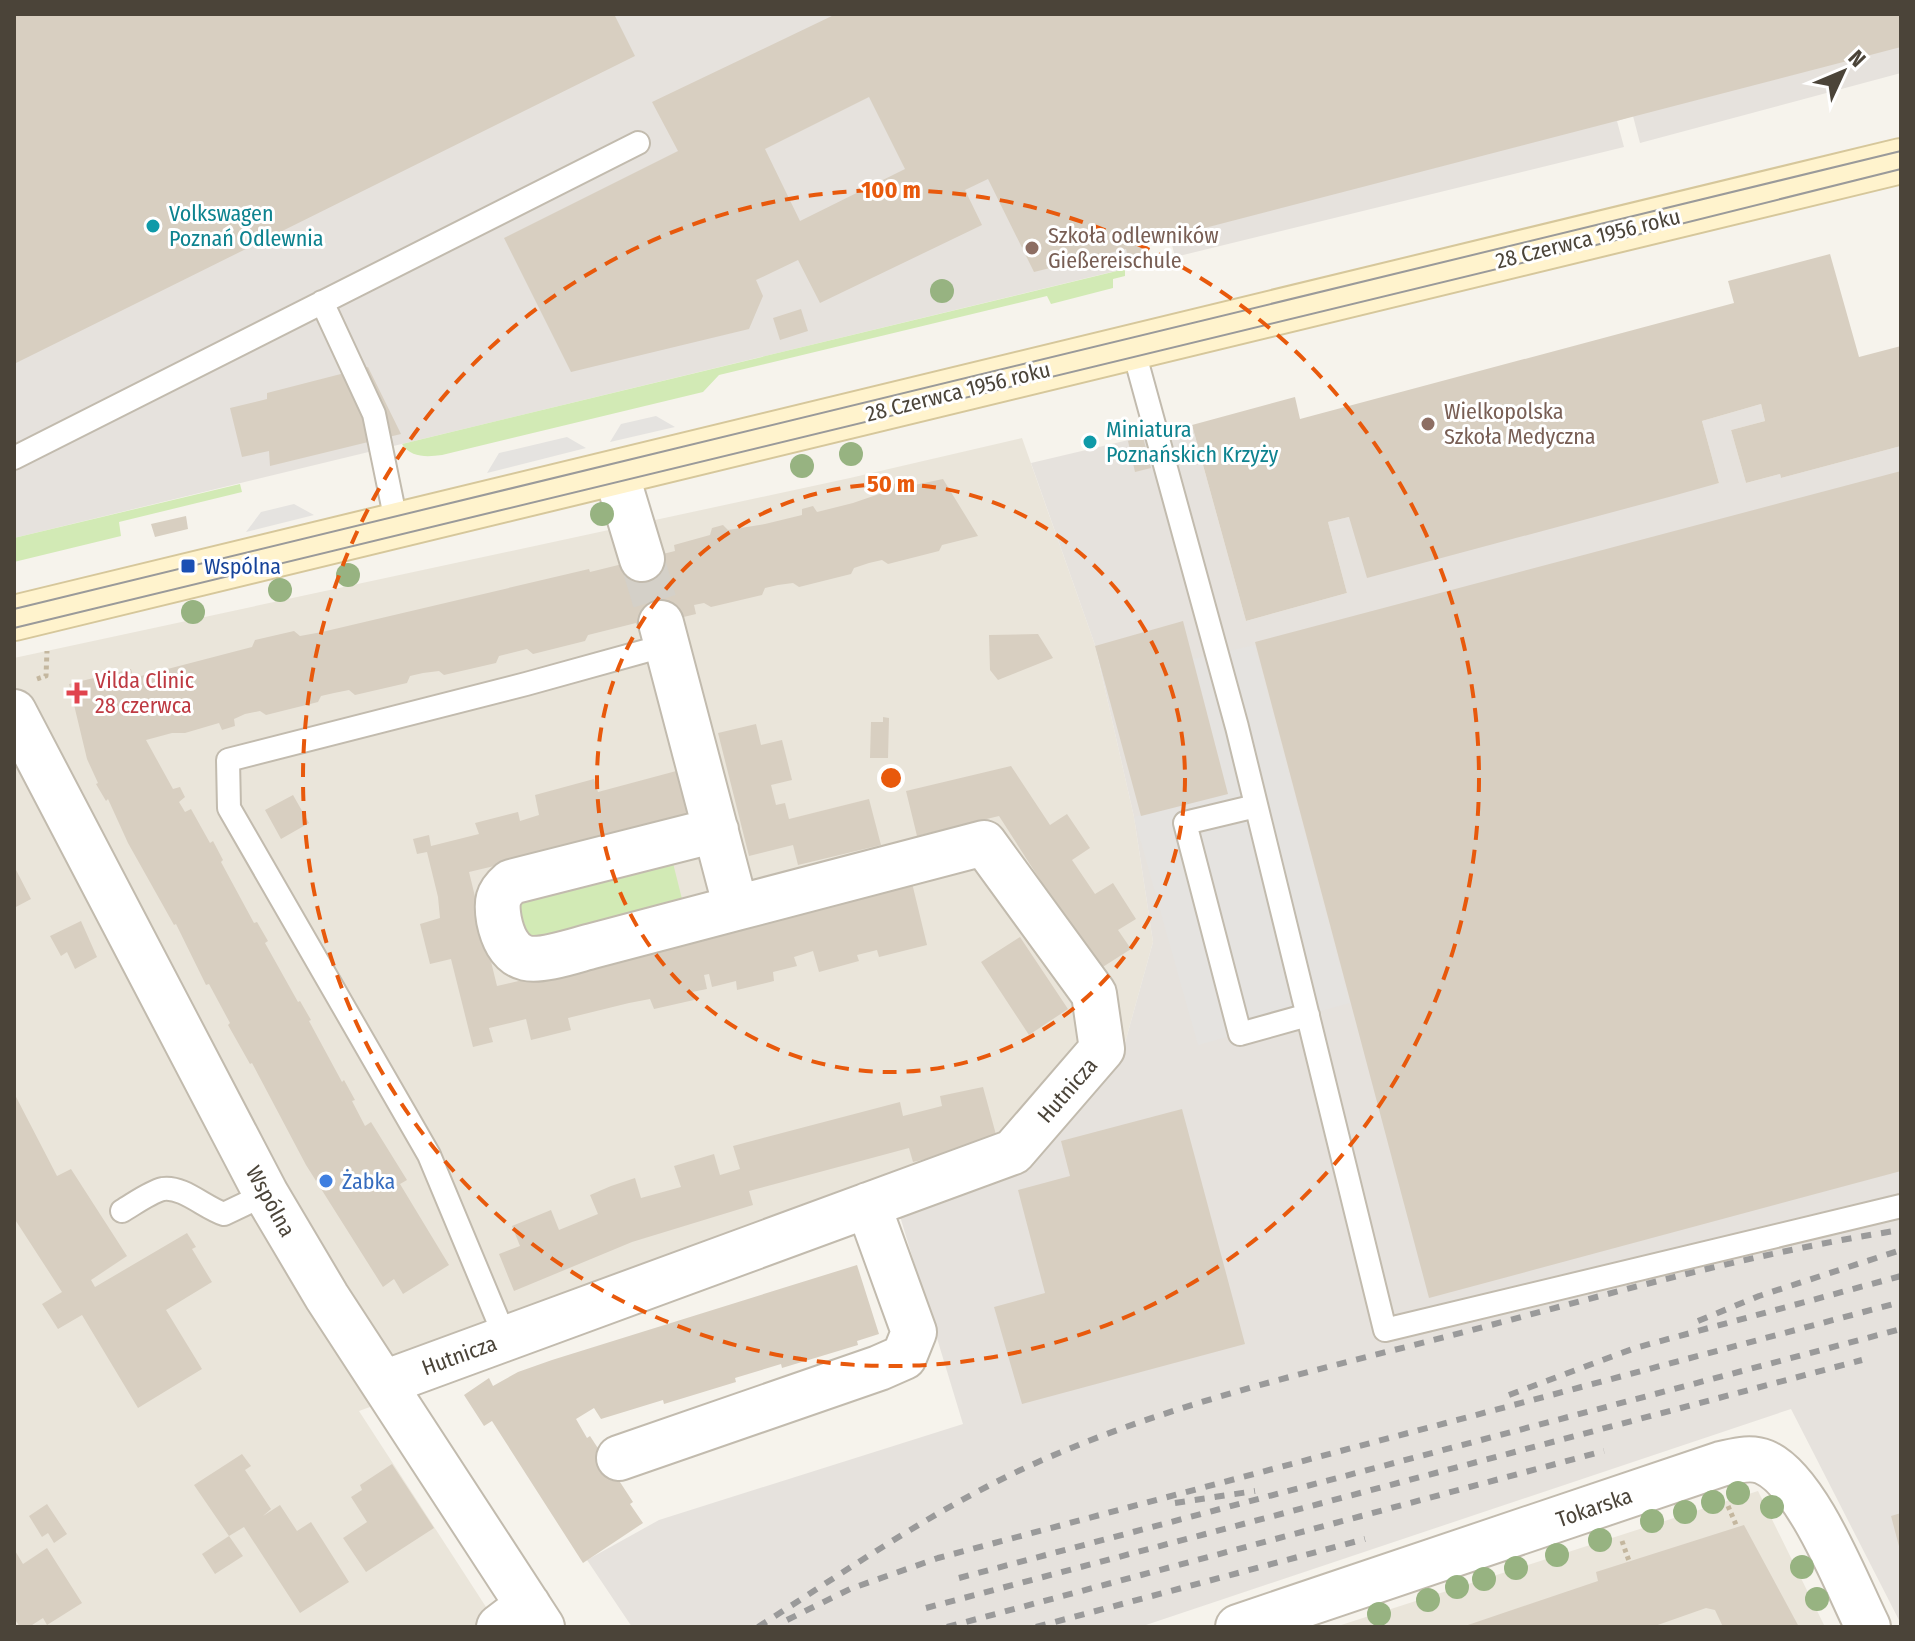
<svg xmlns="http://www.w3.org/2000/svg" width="1915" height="1641" viewBox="0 0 1915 1641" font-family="'Fira Sans Condensed',sans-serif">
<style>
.residential{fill:#eae5da}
.industrial{fill:#e6e2dd}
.green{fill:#d2eab5}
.parking{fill:#e5e3e0}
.building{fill:#d8cfc1;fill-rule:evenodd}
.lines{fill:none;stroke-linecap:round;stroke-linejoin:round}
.street-tunnel{stroke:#d4d0c8;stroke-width:44;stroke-dasharray:44 22;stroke-linecap:butt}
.lane-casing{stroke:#c2bbae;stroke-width:26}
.street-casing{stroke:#c2bbae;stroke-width:48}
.secondary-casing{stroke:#d6c79b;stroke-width:48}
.path{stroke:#c4b79f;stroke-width:5;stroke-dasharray:4 4;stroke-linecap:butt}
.lane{stroke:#fff;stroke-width:22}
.street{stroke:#fff;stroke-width:44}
.secondary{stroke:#fff3cd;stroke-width:44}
.tram{stroke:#9a9a9a;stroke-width:2}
.rail{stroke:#9a9a9a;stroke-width:6;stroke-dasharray:10 10;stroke-linecap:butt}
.tree{fill:#97b381}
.ring{fill:none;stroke:#e8590c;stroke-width:4;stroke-dasharray:14 10}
.culture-dot{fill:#0f9aa8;stroke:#fff;stroke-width:3}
.education-dot{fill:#8d6e63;stroke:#fff;stroke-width:3}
.transit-dot{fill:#1a4fb4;stroke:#fff;stroke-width:3}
.health-dot{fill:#e0444e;stroke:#fff;stroke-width:3}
.shop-dot{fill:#3f7fe0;stroke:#fff;stroke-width:3}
.labels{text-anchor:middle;stroke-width:6;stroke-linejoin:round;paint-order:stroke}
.culture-label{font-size:22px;fill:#0d838f;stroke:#fff;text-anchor:start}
.education-label{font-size:22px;fill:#785e54;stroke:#fff;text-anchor:start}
.street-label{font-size:22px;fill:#4b4439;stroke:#fff}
.transit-label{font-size:22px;fill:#164399;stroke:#fff;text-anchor:start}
.health-label{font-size:22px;fill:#be3a42;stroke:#fff;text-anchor:start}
.shop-label{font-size:22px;fill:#366cbe;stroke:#fff;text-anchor:start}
.centre{fill:#e8590c;stroke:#fff;stroke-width:4}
.ring-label{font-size:24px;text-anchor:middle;font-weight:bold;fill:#e8590c;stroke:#fff;stroke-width:6;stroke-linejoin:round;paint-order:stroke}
</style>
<rect width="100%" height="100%" fill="#f6f3ec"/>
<!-- residential -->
<path class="residential" d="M 1022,438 L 1095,645 L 1134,817 L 1153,942 L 1123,1050 L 899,1213 L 359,1411 L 499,1627 L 14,1627 L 14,658 L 850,478 Z
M 1758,1491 L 1825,1627 L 1335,1627 Z"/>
<!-- industrial -->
<path class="industrial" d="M 14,14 L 1901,14 L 1901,73 L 1640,143 L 1633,116 L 1617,121 L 1624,147 L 1175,257 L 1170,237 L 1147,243 L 1149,252 L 1128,258 L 1131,267 L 1128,268 L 14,538 Z
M 1761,404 L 1765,421 L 1731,430 L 1746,483 L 1780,474 L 1781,478 L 1901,446 L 1901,1624 L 1791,1409 L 1140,1627 L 632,1627 L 587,1560 L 659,1520 L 963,1424 L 899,1213 L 1123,1050 L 1153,942 L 1134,817 L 1095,645 L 1031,463 L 1192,425 L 1246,621 L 1347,593 L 1328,522 L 1349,517 L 1719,483 L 1702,421 Z"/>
<!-- green -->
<path class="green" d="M 1125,269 L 1125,276 L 1113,279 L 1113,288 L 1051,304 L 1047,296 L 719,375 L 703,392 L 442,455 C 427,457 411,458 402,444 Z
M 240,484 L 242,492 L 119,522 L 121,536 L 14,562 L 14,538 Z
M 672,859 L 683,903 L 525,943 L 513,901 Z"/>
<!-- parking -->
<path class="parking" d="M 656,416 L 675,427 L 610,442 L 621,424 Z
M 567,437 L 586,448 L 487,473 L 499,453 Z
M 294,504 L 314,515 L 246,532 L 261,512 Z
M 1255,645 L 1350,1003 L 1198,1045 L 1134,817 L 1228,794 L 1193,659 Z"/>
<!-- building -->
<path class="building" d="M 14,14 L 614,14 L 635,56 L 14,364 Z
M 836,14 L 1901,14 L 1901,47 L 1147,243 L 1149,252 L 1128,258 L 1126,249 L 1034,272 L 988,179 L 965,190 L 982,225 L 820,303 L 798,260 L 756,280 L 763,296 L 749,329 L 571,372 L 504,238 L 678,151 L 652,102 ZM 869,97 L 905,169 L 800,221 L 765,149 Z
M 1830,254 L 1859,357 L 1901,346 L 1901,446 L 1781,478 L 1780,474 L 1746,483 L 1731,430 L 1765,421 L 1761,404 L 1702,421 L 1719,483 L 1669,497 L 1367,578 L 1349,517 L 1328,522 L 1347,593 L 1246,621 L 1192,425 L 1295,397 L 1300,419 L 1734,303 L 1728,281 Z
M 801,309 L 808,331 L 780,340 L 773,318 Z
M 368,367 L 401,434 L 270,466 L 269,451 L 242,457 L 230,408 L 267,399 L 267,393 Z
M 1143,437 L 1151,468 L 1135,472 L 1128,441 Z
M 1901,471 L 1901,1171 L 1429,1298 L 1255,642 Z
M 943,479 L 978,536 L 942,545 L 939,551 L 888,564 L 882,560 L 869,563 L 854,568 L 851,574 L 799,587 L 793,583 L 778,585 L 765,588 L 762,595 L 711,607 L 704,603 L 694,605 L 696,614 L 638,628 L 636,623 L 588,635 L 585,641 L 533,654 L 527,649 L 499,656 L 496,663 L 444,675 L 439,671 L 423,673 L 410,676 L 407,683 L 355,695 L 349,690 L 334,693 L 321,696 L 318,702 L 266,715 L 260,711 L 245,714 L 234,719 L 235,726 L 222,730 L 219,723 L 185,733 L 172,733 L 146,740 L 173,789 L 180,787 L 185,797 L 179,802 L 185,812 L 191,809 L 210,843 L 213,841 L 223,860 L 221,862 L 254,923 L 257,922 L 268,941 L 265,943 L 298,1002 L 300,1001 L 311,1020 L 309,1021 L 342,1082 L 344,1080 L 355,1100 L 352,1101 L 365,1126 L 371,1122 L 407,1180 L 400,1184 L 449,1265 L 403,1294 L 394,1279 L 383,1287 L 306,1165 L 252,1063 L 250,1064 L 228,1025 L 230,1023 L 209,984 L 206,985 L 176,924 L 174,925 L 128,843 L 108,799 L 106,801 L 96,784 L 98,783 L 87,759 L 69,684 L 131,669 L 133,678 L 252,647 L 255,640 L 294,631 L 300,636 L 322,632 L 589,569 L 590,572 L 675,551 L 674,545 L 710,535 L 712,528 L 723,525 L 728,530 L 765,524 L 802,515 L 802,509 L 813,506 L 817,512 L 853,503 L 888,491 L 889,485 L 901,482 L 905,487 Z
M 186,516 L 188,529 L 155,537 L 151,524 Z
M 1183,621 L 1228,794 L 1141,816 L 1095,646 Z
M 1038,634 L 1053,658 L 998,680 L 990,670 L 989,635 Z
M 883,717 L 889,718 L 888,758 L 870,758 L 871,722 L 883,722 Z
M 756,724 L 761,745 L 782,740 L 792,780 L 771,785 L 776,805 L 785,803 L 789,819 L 869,799 L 881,845 L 798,865 L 793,845 L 749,856 L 718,733 Z
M 1011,766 L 1050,825 L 1067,814 L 1090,848 L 1072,860 L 1095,894 L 1113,883 L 1136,919 L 1118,930 L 1131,949 L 1098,970 L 999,816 L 917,836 L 906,791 Z
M 680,770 L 691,819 L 469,872 L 497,986 L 824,909 L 912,883 L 927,945 L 879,957 L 877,950 L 857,955 L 859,961 L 819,972 L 813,951 L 794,957 L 797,966 L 773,972 L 774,981 L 737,990 L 736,981 L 712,987 L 709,974 L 704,975 L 707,989 L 692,992 L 694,1000 L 654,1009 L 650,999 L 629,1003 L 568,1018 L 571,1030 L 531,1040 L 526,1019 L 489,1028 L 493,1042 L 473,1047 L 451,959 L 430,964 L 420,924 L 440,918 L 438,897 L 427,852 L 417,854 L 413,839 L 429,835 L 431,846 L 479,834 L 475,823 L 518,812 L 520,821 L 539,815 L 535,795 L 594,779 L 598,792 Z
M 293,795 L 309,823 L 281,839 L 265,810 Z
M 14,866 L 31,899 L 14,908 Z
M 81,921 L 97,957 L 75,969 L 67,952 L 61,956 L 50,936 Z
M 1020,937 L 1068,1009 L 1029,1035 L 981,962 Z
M 983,1087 L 998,1142 L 913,1162 L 909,1148 L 749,1191 L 753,1205 L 632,1242 L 514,1291 L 499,1254 L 520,1246 L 512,1226 L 551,1210 L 559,1230 L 598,1214 L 590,1195 L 611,1186 L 635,1178 L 641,1198 L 681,1187 L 674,1166 L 714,1154 L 720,1175 L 740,1169 L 733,1146 L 900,1102 L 903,1116 L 942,1106 L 940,1096 Z
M 14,1093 L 57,1176 L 71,1169 L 127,1256 L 91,1280 L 95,1287 L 187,1233 L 196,1247 L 192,1249 L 212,1282 L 166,1310 L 202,1369 L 138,1408 L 82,1315 L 58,1329 L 42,1304 L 62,1292 L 14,1218 Z
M 1182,1109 L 1245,1344 L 1022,1404 L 994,1307 L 1045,1293 L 1018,1190 L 1070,1176 L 1061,1141 Z
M 857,1265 L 879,1334 L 857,1341 L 858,1345 L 782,1368 L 781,1364 L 735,1378 L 736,1382 L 664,1404 L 663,1400 L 601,1419 L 594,1408 L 576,1419 L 587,1438 L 590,1436 L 633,1502 L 630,1504 L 643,1523 L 583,1563 L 492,1421 L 484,1426 L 464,1395 L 489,1378 L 493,1386 L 518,1372 L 552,1360 Z
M 242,1454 L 251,1466 L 245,1470 L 271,1509 L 263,1516 L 280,1505 L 297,1531 L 311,1522 L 349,1582 L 300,1613 L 244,1527 L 229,1536 L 194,1485 Z
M 392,1464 L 434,1528 L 366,1572 L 343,1538 L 367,1522 L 351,1497 L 362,1490 L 360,1485 Z
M 47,1504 L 67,1534 L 54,1543 L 48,1533 L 42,1537 L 29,1516 Z
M 1901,1513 L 1901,1549 L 1900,1550 L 1891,1516 Z
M 1744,1525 L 1799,1627 L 1723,1627 L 1715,1610 L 1706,1608 L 1652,1627 L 1462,1627 L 1598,1581 L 1596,1572 Z
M 229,1536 L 243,1556 L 215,1574 L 202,1554 Z
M 47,1548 L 82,1603 L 47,1625 L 43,1618 L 29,1627 L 20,1627 L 14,1618 L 14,1549 L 23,1564 Z"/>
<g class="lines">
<!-- street-tunnel -->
<path class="street-tunnel" d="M 642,559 L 661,623"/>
<defs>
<path id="lane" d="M 322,302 L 374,414 L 397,526
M 1133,348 L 1237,727 L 1385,1330 L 1901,1206
M 14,458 L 638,143
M 1256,806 L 1185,823 L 1240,1034 L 1308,1015
M 122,1211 C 134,1204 150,1192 163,1189 C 183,1186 205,1208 224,1214 L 266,1194
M 505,1337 L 429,1155 L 229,808 L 228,760 L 526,684 L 667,645"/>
<path id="street" d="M 616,473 L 642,559
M 14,712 L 266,1194 L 327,1297 L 542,1627
M 716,830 L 511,882 C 497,894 496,902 499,920 C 502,935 509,954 526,958 C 542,962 576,950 592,946 C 640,933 688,921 736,908
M 384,1383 L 1013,1152 L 1102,1049 L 1094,994 L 984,843 L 736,908 L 661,623
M 619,1458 L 879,1368 L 904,1357 L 914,1332 L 868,1205
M 499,1627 L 528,1605
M 1238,1627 L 1721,1464 C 1735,1461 1750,1456 1764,1462 C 1807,1480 1847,1585 1868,1627"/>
<path id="secondary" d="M 14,618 L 1901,161"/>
</defs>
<!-- lane casing -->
<use href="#lane" class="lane-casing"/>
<!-- street casing -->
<use href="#street" class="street-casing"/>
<!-- secondary casing -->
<use href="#secondary" class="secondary-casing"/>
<!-- path -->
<path class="path" d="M 37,679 L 46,676 L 47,651
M 1728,1506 L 1737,1527
M 1622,1541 L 1629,1561"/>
<!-- lane -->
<use href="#lane" class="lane"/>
<!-- street -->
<use href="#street" class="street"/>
<!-- secondary -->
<use href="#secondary" class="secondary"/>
<!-- tram -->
<path class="tram" d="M 14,609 L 1901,151
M 14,628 L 1580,249 L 1901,169"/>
<!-- rail -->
<path class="rail" d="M 1698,1321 L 1759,1296 L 1901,1250
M 1509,1395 L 1635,1348 L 1901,1276
M 1175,1503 L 1255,1491
M 959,1578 L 1901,1329
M 926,1608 L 1862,1360
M 787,1620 L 850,1589 L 938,1558 L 1901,1302
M 758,1627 C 849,1569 939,1506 1038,1462 C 1171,1403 1313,1371 1453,1335 C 1602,1296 1750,1253 1901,1230
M 947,1627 L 1604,1451
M 1036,1627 L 1365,1539"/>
</g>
<!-- trees -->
<g class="tree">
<circle cx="942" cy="291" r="12"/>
<circle cx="851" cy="454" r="12"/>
<circle cx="802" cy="466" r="12"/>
<circle cx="602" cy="514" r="12"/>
<circle cx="348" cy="575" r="12"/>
<circle cx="280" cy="590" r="12"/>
<circle cx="193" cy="612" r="12"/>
<circle cx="1738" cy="1493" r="12"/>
<circle cx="1713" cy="1502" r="12"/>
<circle cx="1772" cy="1507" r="12"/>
<circle cx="1685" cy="1512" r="12"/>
<circle cx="1652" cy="1521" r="12"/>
<circle cx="1600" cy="1540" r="12"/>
<circle cx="1557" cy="1555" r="12"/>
<circle cx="1802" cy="1567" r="12"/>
<circle cx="1516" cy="1568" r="12"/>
<circle cx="1484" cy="1579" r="12"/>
<circle cx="1457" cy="1587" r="12"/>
<circle cx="1817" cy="1599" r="12"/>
<circle cx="1428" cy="1600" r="12"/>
<circle cx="1379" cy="1614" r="12"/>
</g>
<!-- distance rings -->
<g class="ring">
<circle cx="891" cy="778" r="294"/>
<circle cx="891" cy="778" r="588"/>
</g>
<!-- markers -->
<g class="culture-dot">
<circle cx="153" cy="226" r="8"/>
<circle cx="1090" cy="442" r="8"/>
</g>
<g class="education-dot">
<circle cx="1032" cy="248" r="8"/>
<circle cx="1428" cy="424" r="8"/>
</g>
<rect class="transit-dot" x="180" y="558" width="16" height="16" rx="4"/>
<path class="health-dot" d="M73 681h8v8h8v8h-8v8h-8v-8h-8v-8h8z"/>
<circle class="shop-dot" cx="326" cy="1181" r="8"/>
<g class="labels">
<!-- culture labels -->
<g class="culture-label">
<text x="169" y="221">Volkswagen<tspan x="169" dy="25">Poznań Odlewnia</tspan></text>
<text x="1106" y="437">Miniatura<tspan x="1106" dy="25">Poznańskich Krzyży</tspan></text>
</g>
<!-- education labels -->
<g class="education-label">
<text x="1048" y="243">Szkoła odlewników<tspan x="1048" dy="25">Gießereischule</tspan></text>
<text x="1444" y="419">Wielkopolska<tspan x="1444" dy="25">Szkoła Medyczna</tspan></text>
</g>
<!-- street labels -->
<g class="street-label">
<text transform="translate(1588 238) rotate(-14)" y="8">28 Czerwca 1956 roku</text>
<text transform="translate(958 391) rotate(-14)" y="8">28 Czerwca 1956 roku</text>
<text transform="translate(1067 1090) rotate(-49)" y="8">Hutnicza</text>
<text transform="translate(271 1201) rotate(61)" y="8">Wspólna</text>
<text transform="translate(459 1355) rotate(-20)" y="8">Hutnicza</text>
<text transform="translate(1594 1507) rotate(-19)" y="8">Tokarska</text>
</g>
<!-- transit labels -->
<g class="transit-label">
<text x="204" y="574">Wspólna</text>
</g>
<!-- health labels -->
<g class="health-label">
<text x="95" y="688">Vilda Clinic<tspan x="95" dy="25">28 czerwca</tspan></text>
</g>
<!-- shop labels -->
<g class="shop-label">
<text x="342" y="1189">Żabka</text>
</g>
</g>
<circle cx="891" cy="778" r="12" class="centre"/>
<g class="ring-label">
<text x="891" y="198">100 m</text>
<text x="891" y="492">50 m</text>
</g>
<!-- border -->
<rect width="1915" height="1641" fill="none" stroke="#4b4439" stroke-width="32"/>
<!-- north arrow -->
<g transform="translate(1843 72) rotate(46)" stroke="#ffffff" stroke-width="6" paint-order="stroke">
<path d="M0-6L14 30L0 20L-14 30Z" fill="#4b4439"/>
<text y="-12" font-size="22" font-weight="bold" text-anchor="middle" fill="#4b4439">N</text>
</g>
</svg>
